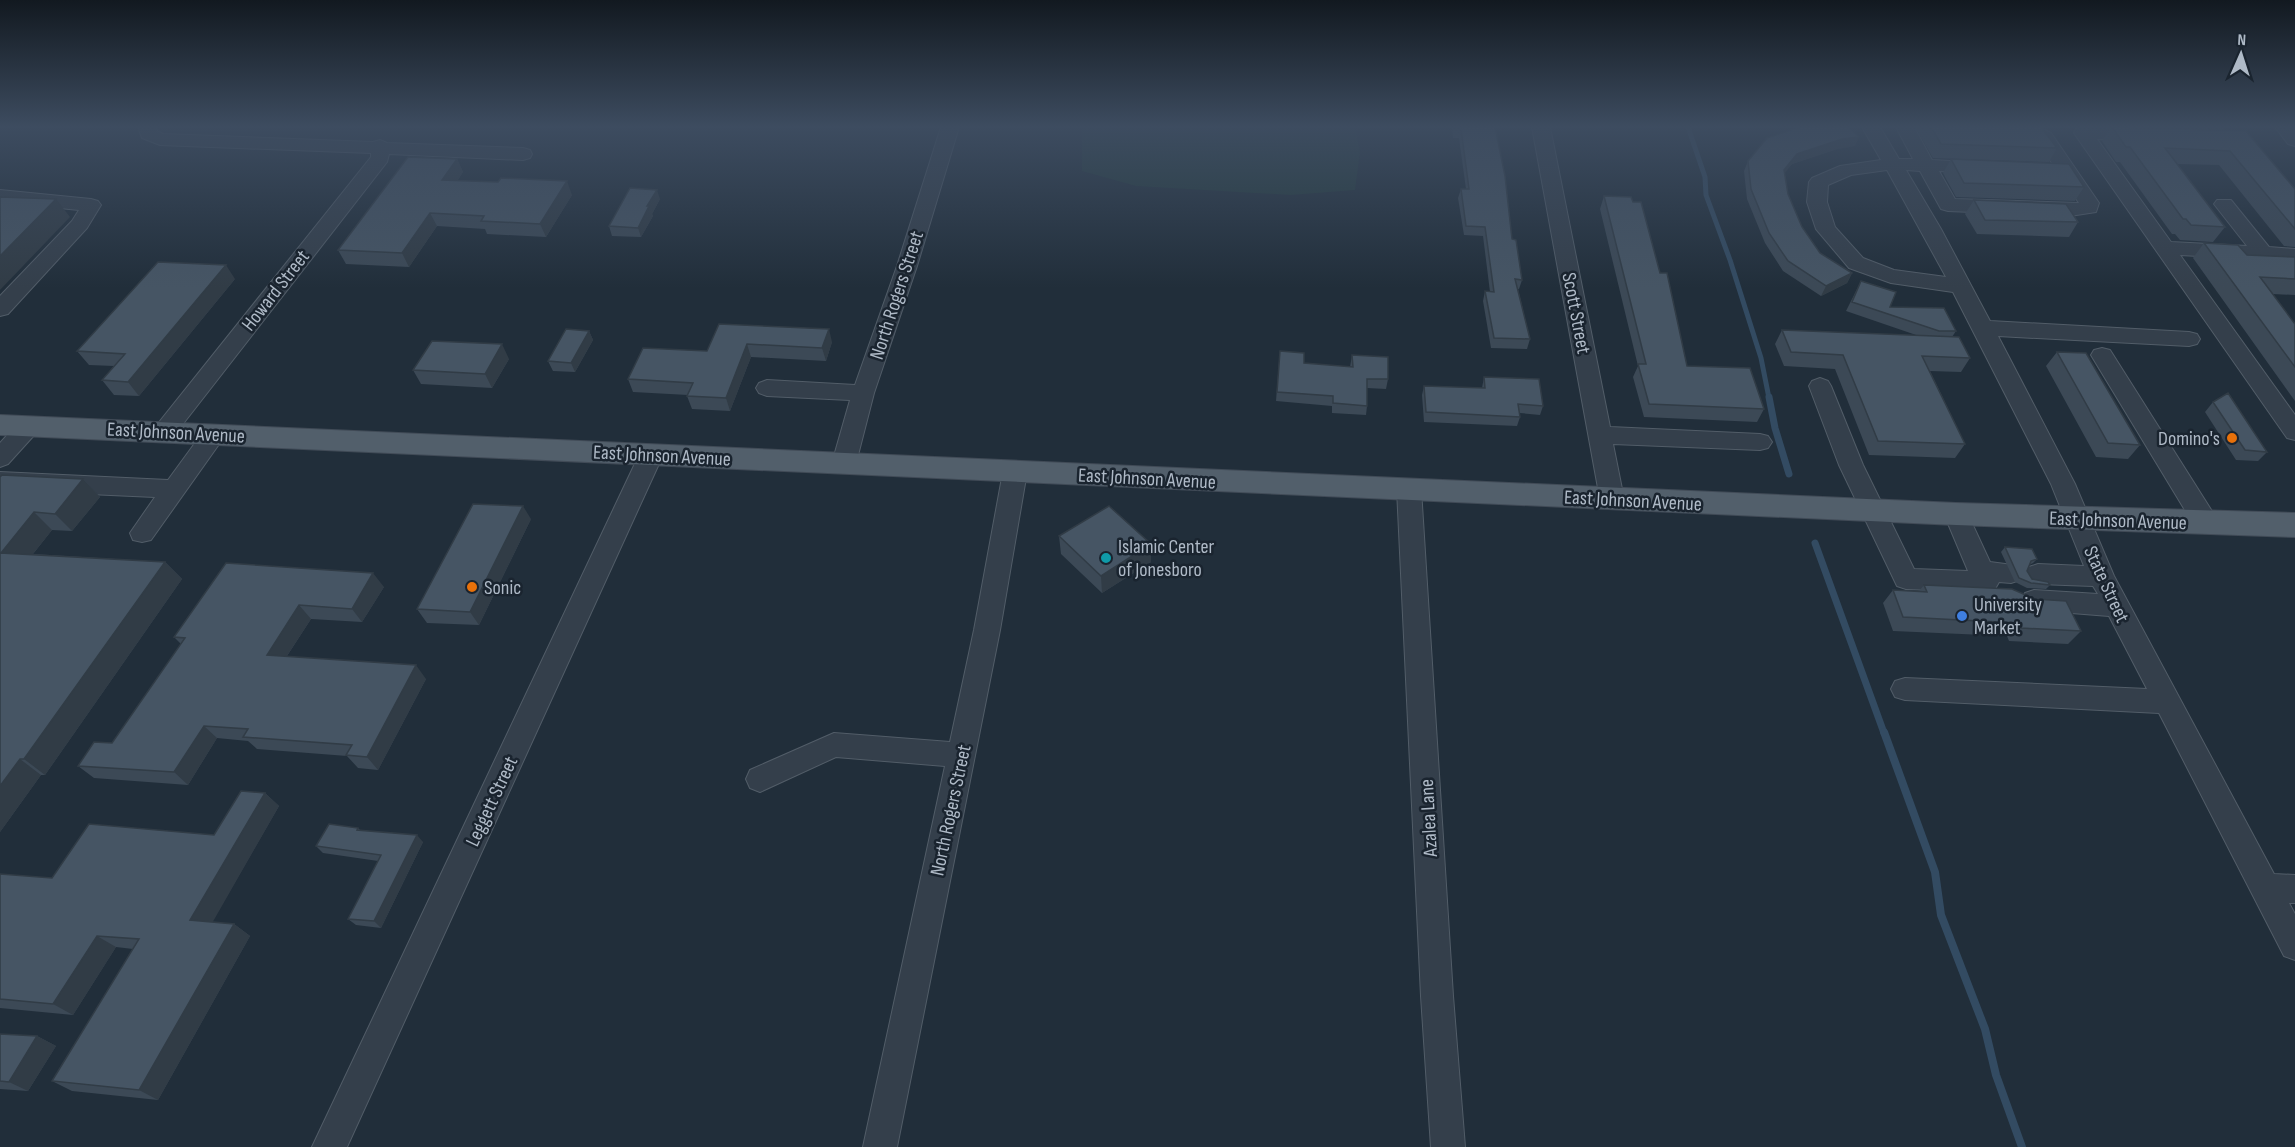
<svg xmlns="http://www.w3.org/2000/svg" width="2295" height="1147" viewBox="0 0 2295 1147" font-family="'Sofia Sans Condensed',sans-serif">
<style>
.green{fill:#233a3b}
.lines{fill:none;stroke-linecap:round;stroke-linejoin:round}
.stream-far2{stroke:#334b62;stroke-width:5}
.stream-far1{stroke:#334b62;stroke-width:7}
.stream{stroke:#334b62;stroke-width:8}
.minor-casing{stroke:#525d68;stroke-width:2}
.major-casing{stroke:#414b57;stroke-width:2}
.minor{fill:#343f4b;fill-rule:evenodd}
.major{fill:#525f6b;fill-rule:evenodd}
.wall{fill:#3c4956}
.shaded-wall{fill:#313c46}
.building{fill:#465564;stroke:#313c46;stroke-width:1.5}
.food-dot{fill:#e8710a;stroke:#1a242f;stroke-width:2}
.culture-dot{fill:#0f9aa8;stroke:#1a242f;stroke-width:2}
.shop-dot{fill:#3f7fe0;stroke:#1a242f;stroke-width:2}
.labels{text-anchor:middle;stroke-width:5;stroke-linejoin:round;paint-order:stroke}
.street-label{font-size:20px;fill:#afbac7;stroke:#1a242f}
.poi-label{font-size:20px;fill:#afbac7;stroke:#1a242f;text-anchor:start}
</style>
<rect width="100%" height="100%" fill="#212e3a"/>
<!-- green -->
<path class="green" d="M 1082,127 L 1355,127 L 1360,152 L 1355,190 L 1291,195 L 1136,186 L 1082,171 Z"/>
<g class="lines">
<!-- stream-far2 -->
<path class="stream-far2" d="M 1688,127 L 1705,177 L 1706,195 L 1730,260 L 1761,358 L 1769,398"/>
<!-- stream-far1 -->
<path class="stream-far1" d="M 1769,397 L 1775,428 L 1789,474
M 1815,543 L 1884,733"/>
<!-- stream -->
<path class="stream" d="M 1884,732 L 1935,872 L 1941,915 L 1985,1029 L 1996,1075 L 2022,1147"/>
<defs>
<path id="minor" d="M 138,127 L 156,127 L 157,131 L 163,134 L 373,142 L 380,140 L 387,143 L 523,148 L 530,150 L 532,154 L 530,158 L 523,160 L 389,154 L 387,162 L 172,438 L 164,440 L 156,438 L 152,432 L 156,426 L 371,157 L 371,153 L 160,145 L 142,138 Z
M 941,127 L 959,127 L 917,266 L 874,393 L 856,463 L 852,469 L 844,472 L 836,469 L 832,463 L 850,400 L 767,396 L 759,393 L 756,388 L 759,383 L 767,380 L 855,385 L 897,266 Z
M 1532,127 L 1550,127 L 1610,427 L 1760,434 L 1768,436 L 1772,442 L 1768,448 L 1760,450 L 1613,444 L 1624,499 L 1621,505 L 1612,508 L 1603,505 L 1600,499 Z
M 1862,127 L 1880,127 L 1899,159 L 1913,159 L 1896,127 L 1914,127 L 1932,160 L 1989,163 L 1991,167 L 1989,171 L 1982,173 L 1939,171 L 1955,199 L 2079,203 L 2037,141 L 2025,135 L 2022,131 L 2024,127 L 2038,127 L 2051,133 L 2099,203 L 2096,212 L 2070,216 L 1948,211 L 1941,209 L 1920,171 L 1906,170 L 1941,229 L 1990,321 L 2189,332 L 2197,334 L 2200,339 L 2197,344 L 2189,346 L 1998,336 L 2075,484 L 2114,576 L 2274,874 L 2295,875 L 2295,903 L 2289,903 L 2295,914 L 2295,960 L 2284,956 L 2159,713 L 1905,700 L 1895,697 L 1891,689 L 1895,681 L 1905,678 L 2147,689 L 2109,616 L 2034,610 L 2025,607 L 2021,600 L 2025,593 L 2034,590 L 2098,594 L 2093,586 L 2038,584 L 2029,581 L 2025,574 L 2029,567 L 2038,564 L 2084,566 L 2051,484 L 1953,292 L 1891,283 L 1849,268 L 1816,229 L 1807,202 L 1809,182 L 1812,178 L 1840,166 L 1881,160 ZM 1887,170 L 1946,277 L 1894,270 L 1863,258 L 1835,227 L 1827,202 L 1828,185 L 1851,175 Z
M 2083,127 L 2149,131 L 2151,135 L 2149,139 L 2142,141 L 2097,139 L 2171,242 L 2247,246 L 2214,204 L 2217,200 L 2231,200 L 2269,247 L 2295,249 L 2295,261 L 2180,255 L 2295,415 L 2295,440 L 2287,438 L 2074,133 L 2076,129 Z
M 2275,127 L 2294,127 L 2295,146 L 2288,144 Z
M 0,190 L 91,199 L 98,201 L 101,205 L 87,228 L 8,314 L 0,316 L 0,296 L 72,221 L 79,210 L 0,202 Z
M 2102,348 L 2110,350 L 2215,516 L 2218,523 L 2215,530 L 2206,532 L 2197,530 L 2091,355 L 2094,350 Z
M 1820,378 L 1828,381 L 1831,386 L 1863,465 L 1914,569 L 1968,571 L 1944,514 L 1947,508 L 1956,505 L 1965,508 L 1990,562 L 2020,566 L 2024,573 L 2020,580 L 2011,583 L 1999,582 L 1995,589 L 1986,592 L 1906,589 L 1897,586 L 1839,465 L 1809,386 L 1812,381 Z
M 29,418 L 37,420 L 41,426 L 37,432 L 8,464 L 0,467 L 0,443 L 21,420 Z
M 214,426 L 222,428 L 226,434 L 222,440 L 151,540 L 142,542 L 133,540 L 130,533 L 155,497 L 0,490 L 0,472 L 168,480 L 206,428 Z
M 651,447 L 659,449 L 663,455 L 347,1147 L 312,1147 L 639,455 L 643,449 Z
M 1015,463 L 1023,466 L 1027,472 L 1000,630 L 897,1147 L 863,1147 L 945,766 L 836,757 L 760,792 L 750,788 L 746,779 L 750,770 L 834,733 L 950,742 L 974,630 L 1003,472 L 1007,466 Z
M 1409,480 L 1418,483 L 1421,489 L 1453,996 L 1465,1147 L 1431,1147 L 1421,996 L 1397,489 L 1400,483 Z"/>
<path id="major" d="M 0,415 L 1956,503 L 2295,513 L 2295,537 L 1956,525 L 0,435 Z"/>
</defs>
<!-- minor casing -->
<use href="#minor" class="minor-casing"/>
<!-- major casing -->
<use href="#major" class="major-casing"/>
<!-- minor -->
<use href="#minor" class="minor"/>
<!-- major -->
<use href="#major" class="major"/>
</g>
<!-- wall -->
<path class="wall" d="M 1452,127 L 1495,127 L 1512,239 L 1522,280 L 1519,289 L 1518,289 L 1530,339 L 1527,349 L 1491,348 L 1483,301 L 1485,291 L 1490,292 L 1483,236 L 1464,235 L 1458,198 L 1461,189 L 1466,189 L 1459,138 L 1453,138 Z
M 1593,127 L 1632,127 L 1631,128 Z
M 1915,127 L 2041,127 L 2057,148 L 2049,162 L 1933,158 Z
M 2111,127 L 2246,131 L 2295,189 L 2295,247 L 2284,246 L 2219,165 L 2177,164 L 2225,227 L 2213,242 L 2180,240 L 2175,234 L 2172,234 L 2120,162 L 2116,162 L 2102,141 Z
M 2155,127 L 2224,127 L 2222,130 Z
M 1855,146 L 1837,149 L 1792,164 L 1784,173 L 1788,194 L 1802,227 L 1820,253 L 1852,273 L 1847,283 L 1821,296 L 1783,271 L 1765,243 L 1747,199 L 1744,171 L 1748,161 Z
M 457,159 L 463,172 L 457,181 L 572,195 L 546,237 L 487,234 L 485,229 L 437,226 L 409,267 L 346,264 L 338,250 Z
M 1951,159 L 2084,187 L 2075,201 L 1956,197 L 1943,173 Z
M 1604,196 L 1660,273 L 1687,366 L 1764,409 L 1757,422 L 1644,417 L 1633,377 L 1638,366 L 1600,209 Z
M 660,199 L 652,214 L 653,216 L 641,237 L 612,236 L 609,226 Z
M 1974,200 L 2078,222 L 2069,237 L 1977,234 L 1965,214 Z
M 2204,243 L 2247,255 L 2295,257 L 2295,295 L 2272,294 L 2295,324 L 2295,401 L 2193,258 Z
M 235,279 L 139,396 L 114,395 L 102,380 L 114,366 L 89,365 L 77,351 Z
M 1861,281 L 1890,307 L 1956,331 L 1952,337 L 1970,358 L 1961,372 L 1930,371 L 1965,444 L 1955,458 L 1869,455 L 1835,369 L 1784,366 L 1775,344 L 1782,330 L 1919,336 L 1846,311 Z
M 719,324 L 832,342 L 826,361 L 751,357 L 730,411 L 692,409 L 687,396 L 688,395 L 633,392 L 628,379 L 707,351 Z
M 589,331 L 593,340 L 575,372 L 553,371 L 548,361 Z
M 2057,352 L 2140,445 L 2128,459 L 2096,457 L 2046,366 Z
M 1352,355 L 1388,379 L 1386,389 L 1367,388 L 1367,406 L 1366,415 L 1332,413 L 1332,406 L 1276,401 L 1279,361 L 1350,367 Z
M 509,359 L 492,388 L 421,384 L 413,370 Z
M 1484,377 L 1543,406 L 1540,415 L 1520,413 L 1520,417 L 1517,426 L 1424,422 L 1422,395 L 1424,386 L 1482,388 Z
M 2213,402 L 2267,452 L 2258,461 L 2236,460 L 2205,412 Z
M 2,475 L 83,479 L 100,497 L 72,531 L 52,530 L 33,554 L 165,562 L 182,579 L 45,775 L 41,775 L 0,832 Z
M 531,519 L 479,625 L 427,623 L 417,609 Z
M 1059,536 L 1151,562 L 1102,593 L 1061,554 Z
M 2005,547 L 2037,559 L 2033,563 L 2029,565 L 2027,571 L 2032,579 L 2050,585 L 2046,589 L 2027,588 L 2015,582 L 2001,552 Z
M 226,563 L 384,587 L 362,622 L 311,619 L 287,656 L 426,679 L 378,770 L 358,768 L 347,756 L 257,749 L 248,741 L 217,738 L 188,785 L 94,778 L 78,766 L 112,743 L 181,644 L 174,637 Z
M 1924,585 L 2081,631 L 2068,644 L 2009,641 L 2007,636 L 1893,631 L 1883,603 L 1893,590 L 1919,591 Z
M 265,793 L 279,806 L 212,922 L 234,924 L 250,936 L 158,1100 L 72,1091 L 52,1081 L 133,949 L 116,947 L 73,1015 L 0,1008 L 0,874 L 52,878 L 214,835 Z
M 358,828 L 360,830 L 423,842 L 381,928 L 356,925 L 348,919 L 378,861 L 323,853 L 316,846 Z
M 0,1034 L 37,1036 L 56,1046 L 28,1091 L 0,1089 Z"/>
<!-- shaded-wall -->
<path class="shaded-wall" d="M 1859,137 L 1855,146 L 1837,149 L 1792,164 L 1780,179 L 1784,170 L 1797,154 L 1842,139 Z
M 457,159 L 463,172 L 449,194 L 442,180 Z
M 567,181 L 572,195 L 546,237 L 540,224 Z
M 657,190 L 660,199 L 652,214 L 653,216 L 641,237 L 638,228 L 647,206 Z
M 56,199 L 70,217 L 0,290 L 0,256 Z
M 430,213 L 437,226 L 409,267 L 402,253 Z
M 226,265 L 235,279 L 139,396 L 128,382 Z
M 1852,273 L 1847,283 L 1821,296 L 1826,286 Z
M 829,329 L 832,342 L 826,361 L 822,348 Z
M 589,331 L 593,340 L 575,372 L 571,363 Z
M 502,344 L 509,359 L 492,388 L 485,374 Z
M 747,344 L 751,357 L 730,411 L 726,398 Z
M 83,479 L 100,497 L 72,531 L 55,514 Z
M 523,506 L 531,519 L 479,625 L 470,612 Z
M 34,512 L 52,530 L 20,570 L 1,553 Z
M 1151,544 L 1151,562 L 1102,593 L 1101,576 Z
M 165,562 L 182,579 L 45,775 L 24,759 Z
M 373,573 L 384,587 L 362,622 L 352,609 Z
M 299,605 L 311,619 L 279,668 L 267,655 Z
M 416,665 L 426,679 L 378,770 L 367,757 Z
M 204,726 L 217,738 L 188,785 L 174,772 Z
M 20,759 L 41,775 L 0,832 L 0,786 Z
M 265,793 L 279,806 L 207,932 L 190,920 Z
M 417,835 L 423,842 L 381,928 L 374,921 Z
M 234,924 L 250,936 L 158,1100 L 139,1090 Z
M 97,936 L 116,947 L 73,1015 L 53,1004 Z
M 37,1036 L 56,1046 L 28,1091 L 9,1082 Z"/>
<!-- building -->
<path class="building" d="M 1455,127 L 1495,127 L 1505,176 L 1512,239 L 1516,240 L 1522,280 L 1515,279 L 1530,339 L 1494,338 L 1485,291 L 1494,292 L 1485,227 L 1466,226 L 1461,189 L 1469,189 L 1461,129 L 1455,129 Z
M 1800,127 L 1849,127 L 1859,137 L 1842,139 L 1797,154 L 1784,170 L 1788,194 L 1802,227 L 1820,253 L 1852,273 L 1826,286 L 1788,261 L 1769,233 L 1751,189 L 1748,161 L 1767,138 Z
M 1931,127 L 2041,127 L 2057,148 L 1941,144 Z
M 2112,127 L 2246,131 L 2295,189 L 2295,229 L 2230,151 L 2165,148 L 2225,227 L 2191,225 L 2186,219 L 2183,219 L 2130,147 L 2126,147 Z
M 408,157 L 457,159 L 442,180 L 498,182 L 501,178 L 567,181 L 540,224 L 481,221 L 484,216 L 430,213 L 402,253 L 338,250 Z
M 1951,159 L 2069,164 L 2084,187 L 1964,183 Z
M 630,188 L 657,190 L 647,206 L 649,206 L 638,228 L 609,226 Z
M 1604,196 L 1631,197 L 1633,202 L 1641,202 L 1660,273 L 1667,273 L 1687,366 L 1750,368 L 1764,409 L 1649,404 L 1638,364 L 1646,364 Z
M 0,197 L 56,199 L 0,256 Z
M 1974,200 L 2066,204 L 2078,222 L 1985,220 Z
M 2204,243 L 2238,245 L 2247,255 L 2295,257 L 2295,279 L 2260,277 L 2295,324 L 2295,367 Z
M 158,262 L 226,265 L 128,382 L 102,380 L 125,354 L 77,351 Z
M 1861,281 L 1896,292 L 1890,307 L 1944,308 L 1956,331 L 1939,331 L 1852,302 Z
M 719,324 L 829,329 L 822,348 L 747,344 L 726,398 L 687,396 L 693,383 L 628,379 L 643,348 L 707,351 Z
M 566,329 L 589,331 L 571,363 L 548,361 Z
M 1782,330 L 1959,337 L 1970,358 L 1922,356 L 1965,444 L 1878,441 L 1843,355 L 1791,352 Z
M 432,341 L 502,344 L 485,374 L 413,370 Z
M 1280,351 L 1304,353 L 1304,363 L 1353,367 L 1352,355 L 1388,357 L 1388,379 L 1367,379 L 1367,406 L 1333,403 L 1333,396 L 1277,392 Z
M 2057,352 L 2086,353 L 2140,445 L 2108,443 Z
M 1484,377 L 1539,379 L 1543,406 L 1518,404 L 1520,417 L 1426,412 L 1424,386 L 1485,388 Z
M 2228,393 L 2267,452 L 2245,450 L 2213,402 Z
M 2,475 L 83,479 L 55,514 L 34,512 L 1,553 L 165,562 L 24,759 L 20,759 L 0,786 L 0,477 Z
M 473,504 L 523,506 L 470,612 L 417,609 Z
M 1109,506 L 1151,544 L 1101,576 L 1059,536 Z
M 2005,547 L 2032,549 L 2037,559 L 2031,561 L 2027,571 L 2032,579 L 2048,582 L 2050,585 L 2031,583 L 2019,578 Z
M 226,563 L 373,573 L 352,609 L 299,605 L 267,655 L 416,665 L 367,757 L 346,755 L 352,745 L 243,737 L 248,729 L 204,726 L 174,772 L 78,766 L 94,742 L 112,743 L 185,638 L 174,637 Z
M 1924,585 L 2012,589 L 2035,599 L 2066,601 L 2081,631 L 2021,628 L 2018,623 L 1903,617 L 1893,590 L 1927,592 Z
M 241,791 L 265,793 L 190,920 L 234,924 L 139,1090 L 52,1081 L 139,939 L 97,936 L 53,1004 L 0,999 L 0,874 L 52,878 L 89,824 L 214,835 Z
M 329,824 L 358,828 L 357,830 L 417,835 L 374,921 L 348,919 L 381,855 L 316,846 Z
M 0,1034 L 37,1036 L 9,1082 L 0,1081 Z"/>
<!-- sky -->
<linearGradient id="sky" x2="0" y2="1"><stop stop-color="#121920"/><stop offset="0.44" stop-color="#3d4c60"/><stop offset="1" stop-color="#3d4c60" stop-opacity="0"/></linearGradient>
<rect width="2295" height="288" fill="url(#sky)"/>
<!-- markers -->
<g class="food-dot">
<circle cx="2232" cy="438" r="6"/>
<circle cx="472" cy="587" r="6"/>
</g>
<circle class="culture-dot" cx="1106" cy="558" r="6"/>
<circle class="shop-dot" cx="1962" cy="616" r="6"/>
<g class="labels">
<!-- street labels -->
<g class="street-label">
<text transform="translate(275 290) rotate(-52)" y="7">Howard Street</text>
<text transform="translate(896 295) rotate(-72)" y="7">North Rogers Street</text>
<text transform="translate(1577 313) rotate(79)" y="7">Scott Street</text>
<text transform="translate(176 432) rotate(3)" y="7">East Johnson Avenue</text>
<text transform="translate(662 455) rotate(3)" y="7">East Johnson Avenue</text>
<text transform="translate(1147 478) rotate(3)" y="7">East Johnson Avenue</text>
<text transform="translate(1633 500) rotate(3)" y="7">East Johnson Avenue</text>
<text transform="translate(2118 520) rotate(2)" y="7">East Johnson Avenue</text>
<text transform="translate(2107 584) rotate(65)" y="7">State Street</text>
<text transform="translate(491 801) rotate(-65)" y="7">Leggett Street</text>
<text transform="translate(950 810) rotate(-78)" y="7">North Rogers Street</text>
<text transform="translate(1428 818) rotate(-93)" y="7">Azalea Lane</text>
</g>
<!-- poi labels -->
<g class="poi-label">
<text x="2220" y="445" text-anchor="end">Domino's</text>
<text x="1118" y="553">Islamic Center<tspan x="1118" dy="23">of Jonesboro</tspan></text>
<text x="484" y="594">Sonic</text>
<text x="1974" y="611">University<tspan x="1974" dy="23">Market</tspan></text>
</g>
</g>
<!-- north arrow -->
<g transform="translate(2241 54) rotate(3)" stroke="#1a242f" stroke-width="4.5" paint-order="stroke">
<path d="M0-4.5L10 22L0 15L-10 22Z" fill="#afbac7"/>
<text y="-9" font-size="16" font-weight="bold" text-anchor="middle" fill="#afbac7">N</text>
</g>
</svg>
